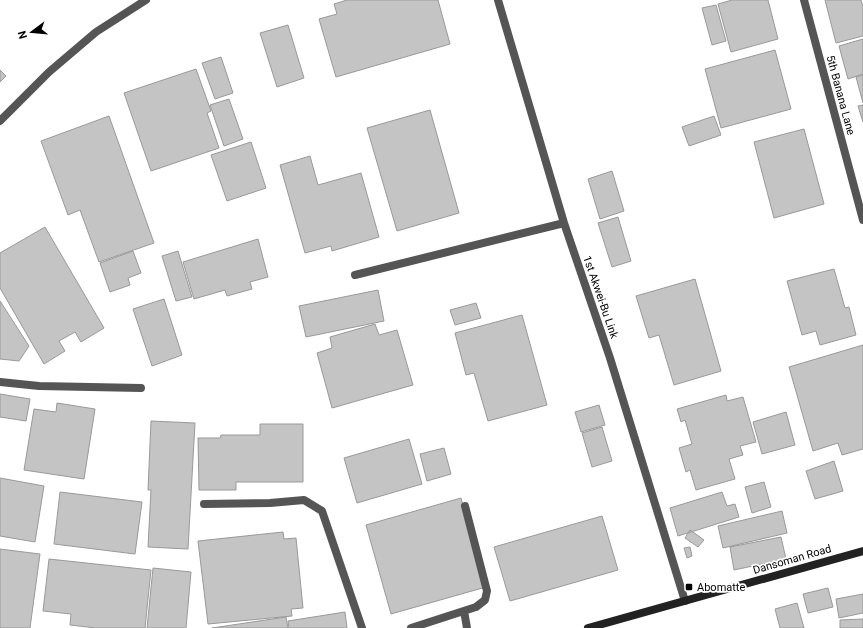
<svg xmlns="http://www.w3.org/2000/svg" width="863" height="628" viewBox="0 0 863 628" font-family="Roboto,sans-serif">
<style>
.building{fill:#c4c4c4;stroke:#999}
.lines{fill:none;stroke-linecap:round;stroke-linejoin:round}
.lane{stroke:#555;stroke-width:8}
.street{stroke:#555;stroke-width:8}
.secondary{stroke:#222;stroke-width:8}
.poi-dot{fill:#000;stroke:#fff;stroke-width:1.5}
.labels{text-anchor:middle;stroke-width:3.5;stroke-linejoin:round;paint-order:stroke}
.street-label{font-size:11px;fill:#000;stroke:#fff}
.poi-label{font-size:11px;fill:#000;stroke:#fff;text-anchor:start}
</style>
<rect width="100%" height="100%" fill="#fff"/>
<!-- building -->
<path class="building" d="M 347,0 L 438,0 L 450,44 L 336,77 L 319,19 L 337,14 L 334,4 Z
M 732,0 L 768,0 L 778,39 L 731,52 L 718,4 Z
M 825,0 L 861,0 L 863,7 L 863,36 L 836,43 Z
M 716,5 L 726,41 L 712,45 L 702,8 Z
M 288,25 L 304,78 L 277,87 L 260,33 Z
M 863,39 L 863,74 L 848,79 L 839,46 Z
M 775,50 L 791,109 L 721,128 L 705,69 Z
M 221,57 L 233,93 L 215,99 L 202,63 Z
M 196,69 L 211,111 L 207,113 L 219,148 L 151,171 L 124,93 Z
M 0,70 L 6,76 L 0,82 Z
M 863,75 L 863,103 L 856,77 Z
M 229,99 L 243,139 L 224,146 L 210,105 Z
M 863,105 L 863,122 L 858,106 Z
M 430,110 L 459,213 L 397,231 L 367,128 Z
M 109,116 L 154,243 L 99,262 L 80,210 L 68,215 L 41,141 Z
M 714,116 L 721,135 L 689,146 L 682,127 Z
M 804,129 L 824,204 L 774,218 L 754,142 Z
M 251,142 L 266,188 L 227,201 L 211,155 Z
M 310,156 L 318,185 L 361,173 L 379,237 L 332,251 L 331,246 L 305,253 L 280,165 Z
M 612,171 L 624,211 L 600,219 L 588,179 Z
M 618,217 L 631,261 L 612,267 L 598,223 Z
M 45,227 L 104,328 L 81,342 L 75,332 L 59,341 L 65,351 L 44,364 L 0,288 L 0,253 Z
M 258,239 L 268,277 L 250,282 L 252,289 L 227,296 L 225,290 L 194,299 L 183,262 Z
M 133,251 L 141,273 L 128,278 L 130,285 L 110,292 L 100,263 Z
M 178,251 L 192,297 L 176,301 L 162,256 Z
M 834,269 L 845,308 L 849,307 L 856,335 L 820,345 L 816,331 L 802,335 L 787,281 Z
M 695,279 L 721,371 L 674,385 L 659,335 L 649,338 L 636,296 Z
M 378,290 L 384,321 L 306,337 L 299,306 Z
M 164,299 L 182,355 L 152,366 L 133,309 Z
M 0,301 L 29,346 L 19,361 L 0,359 Z
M 476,303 L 481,318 L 455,325 L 450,310 Z
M 522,315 L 547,405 L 488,421 L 474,373 L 466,375 L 455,333 Z
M 375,324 L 379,335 L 397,330 L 413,385 L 332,408 L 317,353 L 332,348 L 330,337 Z
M 863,345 L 863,449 L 842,455 L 838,443 L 813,451 L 789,367 Z
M 0,394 L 30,399 L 26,421 L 0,417 Z
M 726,395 L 727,401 L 743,397 L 756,442 L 740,446 L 743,455 L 729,459 L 735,479 L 696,490 L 690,470 L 686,472 L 679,448 L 692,444 L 685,420 L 681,422 L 677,409 Z
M 57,403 L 95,409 L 84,479 L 24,470 L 34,409 L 56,412 Z
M 599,405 L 605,425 L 581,432 L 575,412 Z
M 786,412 L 795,445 L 762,454 L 753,422 Z
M 151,421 L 195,423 L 188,549 L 148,547 L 151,490 L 148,490 Z
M 260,424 L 303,424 L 303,482 L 236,482 L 236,490 L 199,490 L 198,438 L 220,438 L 221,435 L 260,435 Z
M 602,427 L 612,461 L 592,467 L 582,433 Z
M 409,439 L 422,484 L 357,503 L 344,458 Z
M 444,448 L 451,474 L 427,481 L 420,454 Z
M 834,461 L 843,491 L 815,499 L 806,471 Z
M 0,478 L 44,486 L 35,542 L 0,536 Z
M 764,482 L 771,507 L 752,513 L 745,487 Z
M 60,492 L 142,502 L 135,554 L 54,544 Z
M 722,492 L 727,506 L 735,504 L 739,517 L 678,536 L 670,508 Z
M 461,498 L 486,587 L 391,614 L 366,525 Z
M 782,511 L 787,533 L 723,548 L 718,526 Z
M 602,516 L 618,570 L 510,601 L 494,547 Z
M 690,530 L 704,540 L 698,547 L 685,538 Z
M 283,532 L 284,539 L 296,538 L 303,608 L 291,609 L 292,616 L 208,624 L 198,541 Z
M 781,537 L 786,559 L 734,570 L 730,547 Z
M 690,547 L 692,556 L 687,558 L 684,548 Z
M 0,549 L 40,554 L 30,628 L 0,628 Z
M 49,559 L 151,570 L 145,628 L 96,628 L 70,625 L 71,614 L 43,611 Z
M 153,568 L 191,572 L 186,628 L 147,628 Z
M 828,588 L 833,607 L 808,613 L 803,594 Z
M 863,594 L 863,613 L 839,618 L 836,599 Z
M 797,603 L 804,628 L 780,628 L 775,609 Z
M 345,612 L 347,628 L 289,628 L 288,621 Z
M 286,617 L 288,628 L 212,628 Z
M 863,619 L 863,628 L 840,628 L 840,620 Z"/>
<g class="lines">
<!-- lane -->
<path class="lane" d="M 204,504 L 270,503 L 304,500 L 322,511 L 362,628
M 464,611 L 467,628
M 411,628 L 476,607 L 485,600 L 487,591 L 465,506"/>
<!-- street -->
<path class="street" d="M 498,0 L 564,223 L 610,358 L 685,601
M 804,0 L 863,220
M 0,121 L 49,72 L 96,32 L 146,0
M 355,275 L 564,223
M 0,382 L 39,386 L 141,388"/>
<!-- secondary -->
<path class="secondary" d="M 588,628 L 863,551"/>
</g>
<!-- markers -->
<rect class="poi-dot" x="685" y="583" width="8" height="8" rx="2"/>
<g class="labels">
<!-- street labels -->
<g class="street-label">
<text transform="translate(841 95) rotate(75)" y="4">5th Banana Lane</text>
<text transform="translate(601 297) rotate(71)" y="4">1st Akwei-Bu Link</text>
<text transform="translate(792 559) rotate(-16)" y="4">Dansoman Road</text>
</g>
<!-- poi labels -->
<g class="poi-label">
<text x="697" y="591">Abomatte</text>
</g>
</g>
<!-- north arrow -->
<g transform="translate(32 32) rotate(254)" stroke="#ffffff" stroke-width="3" paint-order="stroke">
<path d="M0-3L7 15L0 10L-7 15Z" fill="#000000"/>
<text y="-6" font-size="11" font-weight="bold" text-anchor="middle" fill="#000000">N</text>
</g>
</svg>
